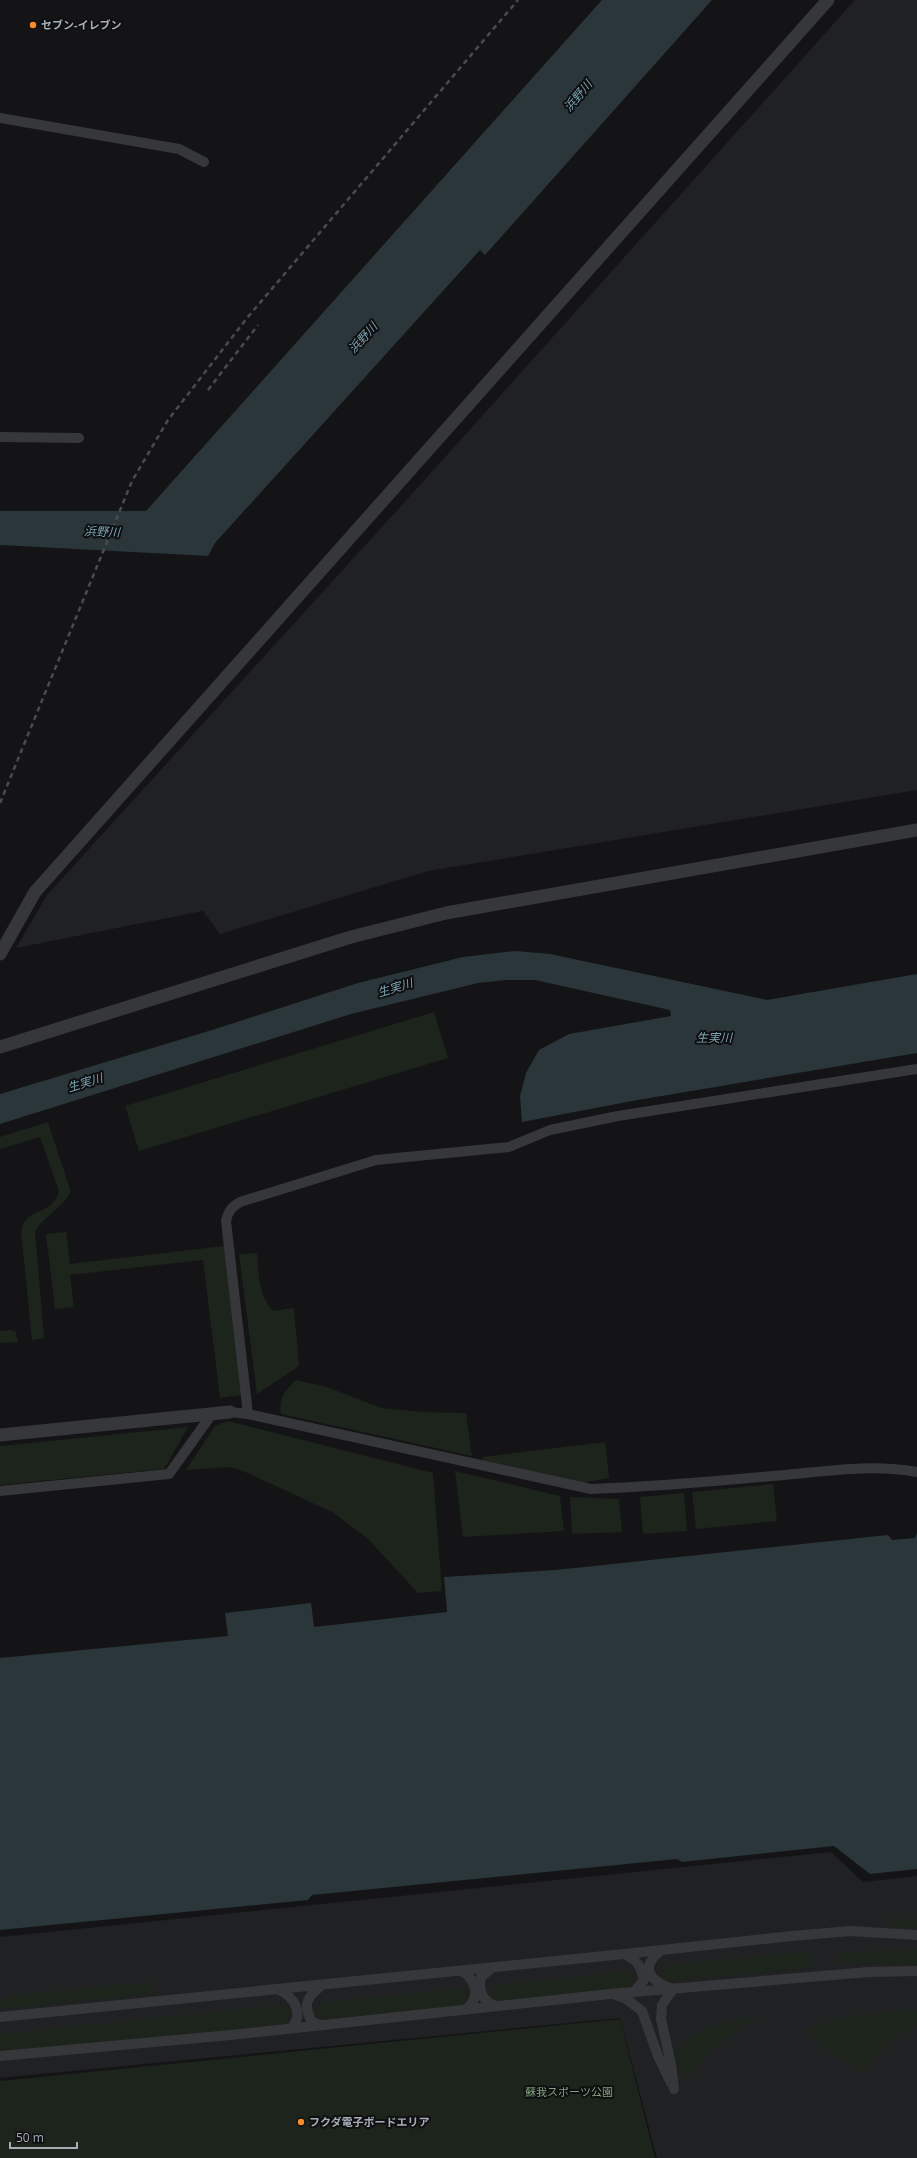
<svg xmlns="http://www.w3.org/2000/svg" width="917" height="2158" viewBox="0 0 917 2158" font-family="'Open Sans','Noto Sans JP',sans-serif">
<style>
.built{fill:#202123}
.green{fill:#1c241c}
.water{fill:#2a363a}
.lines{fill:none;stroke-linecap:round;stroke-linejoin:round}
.minor{stroke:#35373b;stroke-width:10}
.tertiary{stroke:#35373b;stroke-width:13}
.rail{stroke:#484c50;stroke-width:2.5;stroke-dasharray:5 4;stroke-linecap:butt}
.poi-dot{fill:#f88b2a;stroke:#0f0f11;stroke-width:1.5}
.labels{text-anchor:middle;stroke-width:4;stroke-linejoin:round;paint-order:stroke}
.poi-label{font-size:11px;font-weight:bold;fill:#a5aeb7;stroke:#0f0f11;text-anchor:start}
.park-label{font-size:11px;fill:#81a27c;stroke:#0f0f11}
.water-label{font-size:12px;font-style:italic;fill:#7ba4b3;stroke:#0f0f11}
</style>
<rect width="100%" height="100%" fill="#141416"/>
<!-- built -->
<path class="built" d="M 855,0 L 917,0 L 917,790 L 428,871 L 220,934 L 203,911 L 16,948 L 47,895 L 421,484 Z
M 831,1852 L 863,1882 L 917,1876 L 917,2158 L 657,2158 L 620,2018 L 0,2078 L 0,1937 Z"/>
<!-- green -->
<path class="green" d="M 434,1012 L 448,1058 L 139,1151 L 125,1106 Z
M 48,1122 L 71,1192 C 63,1206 45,1216 35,1231 L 44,1338 L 32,1340 L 21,1231 C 27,1204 52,1218 59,1191 L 40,1137 L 0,1149 L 0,1137 Z
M 66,1232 L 70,1264 L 224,1246 L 242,1395 L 220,1398 L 203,1260 L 70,1275 L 74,1307 L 55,1309 L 46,1234 Z
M 257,1253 C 259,1273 258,1295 273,1311 L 294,1308 L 299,1366 L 257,1394 L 239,1254 Z
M 11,1330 L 16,1332 L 18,1342 L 0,1343 L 0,1331 Z
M 296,1380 L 327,1387 L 381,1408 L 422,1412 L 466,1413 L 472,1456 L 281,1414 C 278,1398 285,1391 296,1380 Z
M 228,1421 L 433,1473 L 442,1591 L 418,1593 L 368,1539 L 334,1513 L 243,1471 L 230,1467 L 186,1470 L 215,1426 Z
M 188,1427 L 164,1469 L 0,1485 L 0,1446 Z
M 605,1442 L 609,1478 L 581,1483 L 484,1465 L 482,1457 Z
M 455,1471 L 560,1496 L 564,1531 L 463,1537 Z
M 773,1484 L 777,1521 L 696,1529 L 692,1492 Z
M 684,1493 L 687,1531 L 643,1534 L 640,1497 Z
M 570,1497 L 619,1499 L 622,1532 L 572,1534 Z
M 886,1919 L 917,1919 L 917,1927 L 894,1927 L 887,1924 Z
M 917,1949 L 917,1965 L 840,1963 L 840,1952 Z
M 804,1952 L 809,1953 L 813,1958 L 813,1965 L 805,1969 L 669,1981 L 663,1977 L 662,1971 L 667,1965 Z
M 629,1971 L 634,1980 L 632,1986 L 625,1989 L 497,2002 L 492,1999 L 490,1992 L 496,1985 Z
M 152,1982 L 154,1994 L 0,2009 C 0,1999 4,1998 14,1995 Z
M 466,1988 L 470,1998 L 467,2003 L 460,2006 L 323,2019 L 318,2018 L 315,2013 L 317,2007 L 324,2002 Z
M 286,2005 C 294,2012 293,2019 285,2025 L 0,2055 L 0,2034 Z
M 907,2010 L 917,2011 L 917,2025 C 894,2034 877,2054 862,2074 L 804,2033 C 832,2014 874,2013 907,2010 Z
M 760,2015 L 714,2048 L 683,2082 C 681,2075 677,2066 676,2058 C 676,2028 738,2021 760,2015 Z
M 620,2019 L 655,2158 L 0,2158 L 0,2081 Z"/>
<!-- water -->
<path class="water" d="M 602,0 L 712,0 L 485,255 L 480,250 L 215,543 L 208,556 L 0,545 L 0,511 L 146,511 Z
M 515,951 L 550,954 L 767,1000 L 917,974 L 917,1053 L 632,1101 L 522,1122 L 520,1096 L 526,1073 L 539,1050 L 569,1034 L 671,1016 L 670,1010 L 535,980 L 506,980 L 478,983 L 351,1014 L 0,1124 L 0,1094 L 212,1030 L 358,983 L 463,957 Z
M 917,1533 L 917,1869 L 870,1874 L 834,1846 L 682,1862 L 677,1859 L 312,1895 L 308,1900 L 0,1930 L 0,1658 L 228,1636 L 225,1613 L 311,1603 L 314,1627 L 447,1612 L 444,1577 L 556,1570 L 888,1535 L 892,1540 L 915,1538 Z"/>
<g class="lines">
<!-- minor -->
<path class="minor" d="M 0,118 L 179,149 L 204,162
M 0,437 L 79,438
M 230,1412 L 248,1414 L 591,1489 C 656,1487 720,1481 784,1475 C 829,1471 873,1464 917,1472
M 248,1414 L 226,1221 C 228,1211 232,1207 240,1202 L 376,1160 L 509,1147 L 550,1130 L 618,1116 L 917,1069
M 0,1491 L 169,1474 L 212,1414
M 661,1950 C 658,1954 652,1958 650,1963 C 644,1977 663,1986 673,1989 L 662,2005 L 661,2019 L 671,2064 L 674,2089
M 624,1954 C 637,1960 641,1966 644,1980 L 634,1992
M 492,1968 L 481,1977 C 478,1991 482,2001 496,2006
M 462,1971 C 477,1981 481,1998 465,2010
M 278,1989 C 294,1997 304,2012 292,2028
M 615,1995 L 625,1998 L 642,2011 L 658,2056 L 671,2083
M 0,2017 L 624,1954 L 792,1936 L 850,1931 L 917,1935
M 321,2025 L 312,2022 C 302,2004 307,1997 322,1985
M 0,2056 L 231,2035 L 610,1994 L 869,1972 L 917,1971"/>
<!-- tertiary -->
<path class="tertiary" d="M 0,954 L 35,892 L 828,0
M 0,1047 L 351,937 L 446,913 L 917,830
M 0,1435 L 230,1412"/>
<!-- rail -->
<path class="rail" d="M 208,390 L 258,325
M 0,803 L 132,481 L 168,420 L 247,318 L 518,0"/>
</g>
<!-- markers -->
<g class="poi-dot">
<circle cx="33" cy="25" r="4"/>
<circle cx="301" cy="2122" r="4"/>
</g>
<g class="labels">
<!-- poi labels -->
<g class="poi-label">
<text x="41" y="29">セブン-イレブン</text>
<text x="309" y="2126">フクダ電子ボードエリア</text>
</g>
<!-- park labels -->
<g class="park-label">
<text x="569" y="2096">蘇我スポーツ公園</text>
</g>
<!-- water labels -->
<g class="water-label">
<text transform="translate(578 96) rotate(-50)" y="4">浜野川</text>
<text transform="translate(363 338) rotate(-48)" y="4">浜野川</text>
<text transform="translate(102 532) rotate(2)" y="4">浜野川</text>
<text transform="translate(395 988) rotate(-17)" y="4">生実川</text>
<text x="714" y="1042">生実川</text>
<text transform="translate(85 1083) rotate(-17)" y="4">生実川</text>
</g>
</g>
<!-- scale -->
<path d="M10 2142v6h67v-6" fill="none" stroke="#a5aeb7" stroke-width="2"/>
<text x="16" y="2142" font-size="12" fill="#a5aeb7" stroke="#0f0f11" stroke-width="3" paint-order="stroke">50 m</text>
</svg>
